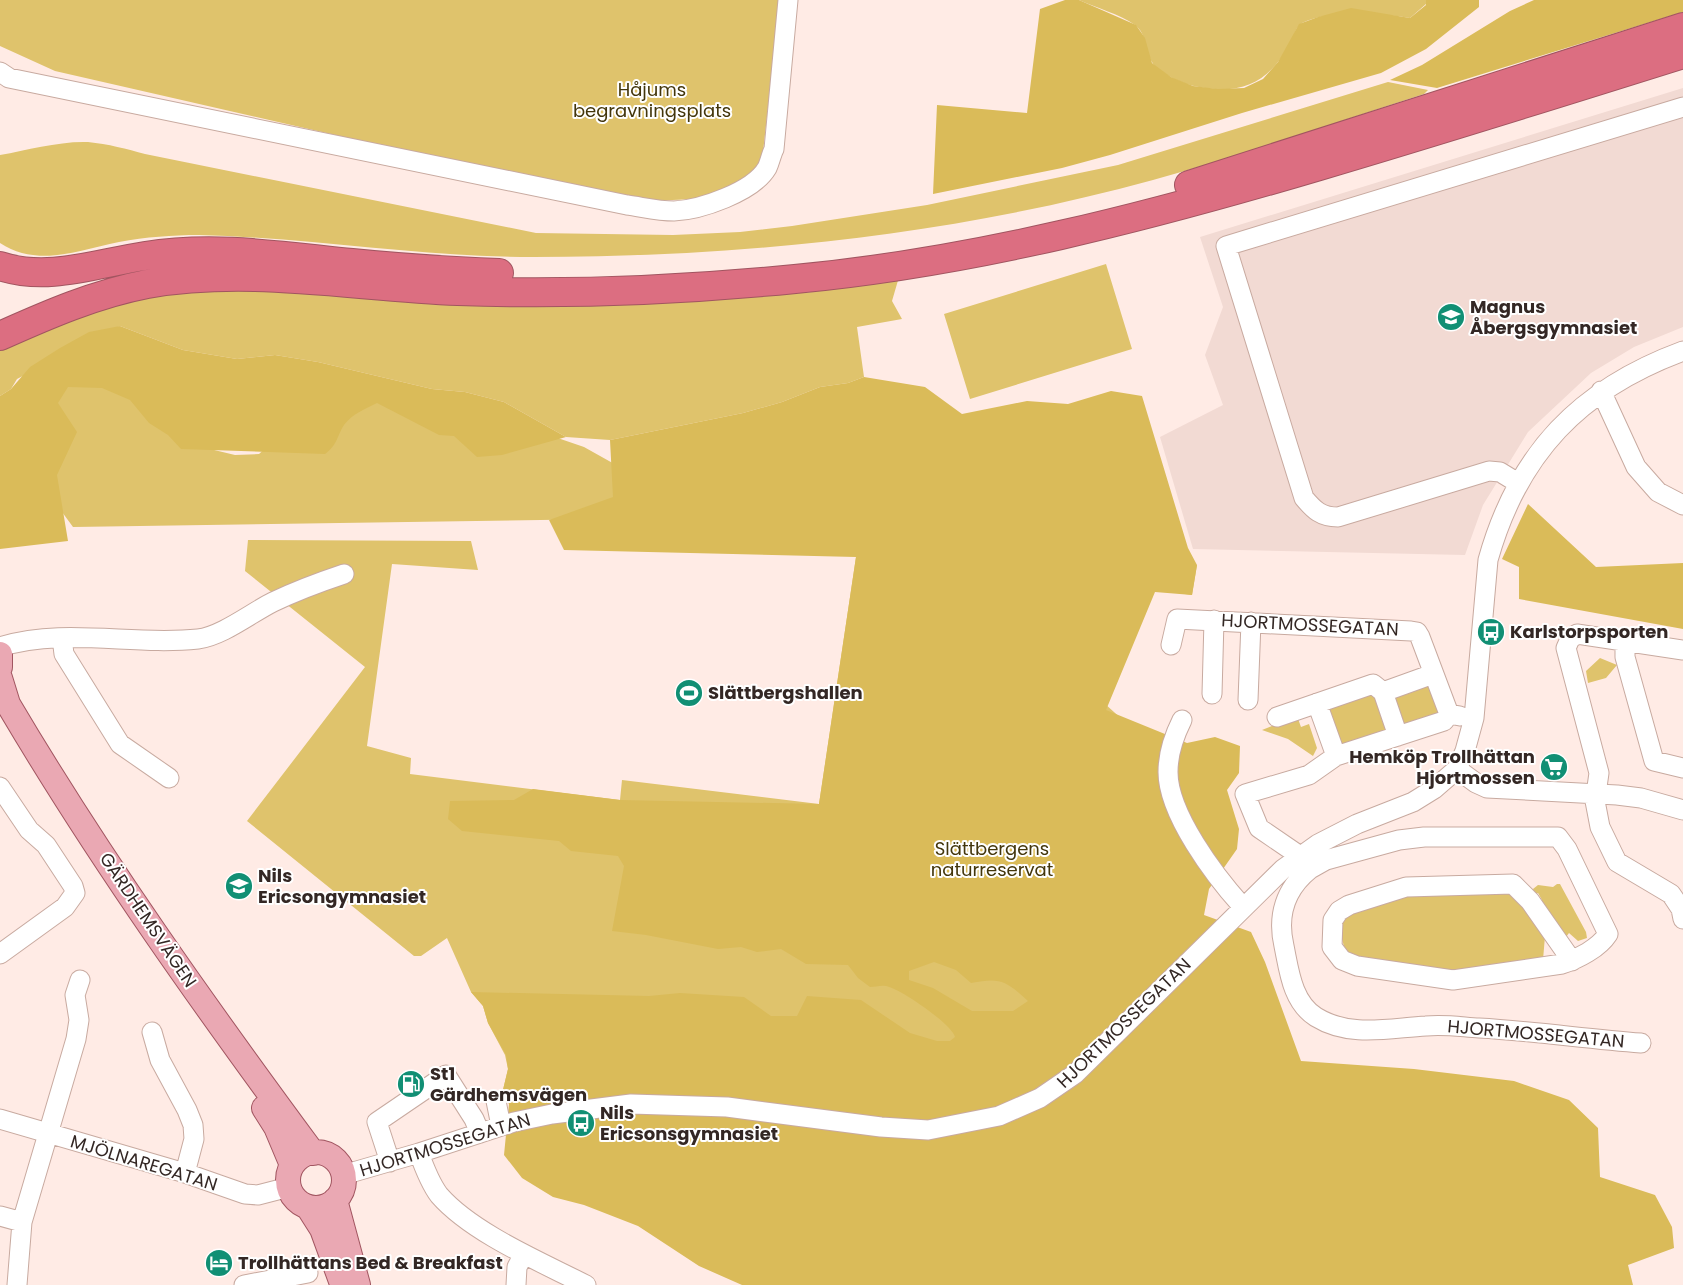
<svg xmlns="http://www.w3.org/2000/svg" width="1683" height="1285" viewBox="0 0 1683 1285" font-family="Poppins,sans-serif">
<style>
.built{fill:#f2dad3}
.green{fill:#dfc36c}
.forest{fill:#dabb59;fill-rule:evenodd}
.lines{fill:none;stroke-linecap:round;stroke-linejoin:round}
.minor-casing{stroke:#c8aaa0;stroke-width:21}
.major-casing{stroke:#a15560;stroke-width:26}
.highway-casing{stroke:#a15560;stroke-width:30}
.minor{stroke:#fff;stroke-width:19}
.major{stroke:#eaa8b3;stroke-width:24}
.highway{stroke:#dc6e81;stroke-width:28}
.labels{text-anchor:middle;stroke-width:4;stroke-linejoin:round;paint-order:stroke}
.park-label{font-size:18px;fill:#43360b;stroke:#fff}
.poi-label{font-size:18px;font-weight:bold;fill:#332724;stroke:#fff;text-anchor:start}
.street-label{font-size:18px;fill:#332724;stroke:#fff}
</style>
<rect width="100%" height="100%" fill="#ffebe5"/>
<!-- built -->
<path class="built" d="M 1683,88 L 1683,327 L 1634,347 L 1591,373 L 1528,432 L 1483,505 L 1465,555 L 1193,549 L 1160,437 L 1223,405 L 1205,355 L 1223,307 L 1200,237 Z"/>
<!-- green -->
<path class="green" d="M 0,0 L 780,0 L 762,161 L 753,173 L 731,187 L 695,199 L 650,201 L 401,150 L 55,71 L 0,46 Z
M 1079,0 L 1426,0 L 1426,4 L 1410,18 C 1383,13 1326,10 1302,23 C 1296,26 1294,36 1291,42 C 1268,84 1241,96 1194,86 C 1183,84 1157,72 1152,62 C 1145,50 1147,34 1135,25 C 1119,14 1097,8 1079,0 Z
M 1388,82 L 1428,90 L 1424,94 C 1334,123 1244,155 1153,180 C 953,235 741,257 533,257 C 421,257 311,238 199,235 C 172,235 146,237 119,242 C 79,250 38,268 0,243 L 0,155 C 28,150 59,141 88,142 C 108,144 127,149 145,154 L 536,233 L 673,235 L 740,232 L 792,226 L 927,205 L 1118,165 Z
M 1106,264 L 1132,349 L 970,399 L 944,314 Z
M 899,277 L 892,301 L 902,319 L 857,327 L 864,377 L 848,383 L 820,387 L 782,402 L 743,413 L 610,440 L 566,437 L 504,402 L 465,392 L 432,389 L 318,362 L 275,355 L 237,359 L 183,350 L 120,326 L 17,379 L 11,389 L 0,396 L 0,351 L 57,322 L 100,306 L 187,290 L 255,289 L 697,301 L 812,292 Z
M 86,373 L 133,396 L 210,449 L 235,455 L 259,454 L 279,436 L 299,414 L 403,396 L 499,418 L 584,447 L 634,475 L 670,518 L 73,527 L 46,490 L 0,415 Z
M 248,540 L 471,541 L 478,570 L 392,564 L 367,746 L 411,758 L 410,774 L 620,800 L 622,780 L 819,804 L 856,557 L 1197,565 L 1192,595 L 1143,588 L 1104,703 L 1145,740 L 1082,1027 L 502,1094 L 508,1069 L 505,1055 L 488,1023 L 483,1006 L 471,992 L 447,938 L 421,956 L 414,956 L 247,821 L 365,667 L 245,571 Z
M 1600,658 L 1617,665 L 1606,678 L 1588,683 L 1586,671 Z
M 1422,683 L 1430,686 L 1440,716 L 1401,730 L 1392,696 Z
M 1370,693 L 1375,695 L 1386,730 L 1383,736 L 1340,748 L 1327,705 Z
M 1297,716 L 1301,727 L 1309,724 L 1317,748 L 1313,756 L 1288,739 L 1262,730 Z
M 1557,884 L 1560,884 L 1586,932 L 1587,938 L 1578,941 L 1569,933 L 1566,937 L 1540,907 L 1542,900 L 1538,893 L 1534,894 L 1533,889 L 1538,885 L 1553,887 Z
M 1514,889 L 1545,936 L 1543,960 L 1466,972 L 1350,958 C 1341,943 1338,929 1345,913 L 1407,894 Z"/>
<!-- forest -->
<path class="forest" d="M 1065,0 L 1079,0 L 1136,25 L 1145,38 L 1152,63 L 1171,77 L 1193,86 L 1218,89 L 1244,88 L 1263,79 L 1278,62 L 1299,24 L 1318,17 L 1351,8 L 1410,18 L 1426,5 L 1426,0 L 1479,0 L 1479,7 L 1426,49 L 1381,73 L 1242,113 L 1110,155 L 1062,168 L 933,194 L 937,105 L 1027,113 L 1040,9 Z
M 1534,0 L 1683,0 L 1683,12 L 1437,88 L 1390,80 L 1422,65 L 1510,11 Z
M 120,326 L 183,350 L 237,359 L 275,355 L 318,362 L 432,389 L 465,392 L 504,402 L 566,437 L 502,455 L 477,457 L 454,436 L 439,435 L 377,403 C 365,409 352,414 344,425 C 336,438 338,444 325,454 L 181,449 L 168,435 L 149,423 L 130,400 L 102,388 L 68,387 L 58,403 L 77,432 L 57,475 L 68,541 L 0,549 L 0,396 L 11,389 L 30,367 L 60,348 L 89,332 Z
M 864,377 L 925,387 L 962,414 L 1027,401 L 1068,404 L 1111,391 L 1142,396 L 1188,548 L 1197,565 L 1192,595 L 1155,592 L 1106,710 L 1187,743 L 1215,737 L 1240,746 L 1239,773 L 1227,790 L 1239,829 L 1237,849 L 1209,889 L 1204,915 L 1251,932 L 1265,962 L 1301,1061 L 1414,1069 L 1514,1081 L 1569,1100 L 1598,1128 L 1600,1177 L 1655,1195 L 1672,1227 L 1674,1248 L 1628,1265 L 1633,1285 L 742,1285 L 699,1266 L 638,1226 L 584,1205 L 553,1197 L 522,1178 L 504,1155 L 509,1104 L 502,1094 L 508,1069 L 506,1055 L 488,1023 L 483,1006 L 471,992 L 649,996 L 680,993 L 744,997 L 771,1016 L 797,1016 L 807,996 L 861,1000 L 910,1033 L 937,1041 L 950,1041 L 955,1037 C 952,1024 899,988 886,986 C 881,985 875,987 870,987 L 858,978 L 848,965 L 806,964 L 781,949 L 757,952 L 741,947 L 718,949 L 646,935 L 612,931 L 624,866 L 618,856 L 571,851 L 559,841 L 462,831 L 448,819 L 450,801 L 514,800 L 533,789 L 620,800 L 819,804 L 856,557 L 564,550 L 549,520 L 613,497 L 610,440 L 743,413 L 782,402 L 820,387 L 848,383 ZM 934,962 L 956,970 L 971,983 C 1001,977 1006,981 1028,1001 L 1013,1011 L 972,1011 L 933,988 L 909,980 L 909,971 Z
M 1528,504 L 1596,567 L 1683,563 L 1683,629 L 1519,599 L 1519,567 L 1502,559 Z"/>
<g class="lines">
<defs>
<path id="minor" d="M 0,72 L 9,78 L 627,205 C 642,207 658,211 674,211 C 700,210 753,192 767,168 C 770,162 771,155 774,149 L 788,0
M 1601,391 L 1636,467 L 1658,492 L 1683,505
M 1518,483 L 1500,472 L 1489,471 L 1338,517 C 1321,517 1314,510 1304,498 L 1226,246 L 1683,107
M 62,638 L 64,654 L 120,744 L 169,778
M 1625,641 L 1625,657 L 1654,761 L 1683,768
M 1171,645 L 1177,619 L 1411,631 L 1417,632 L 1420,637 L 1449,714 L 1460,716
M 0,647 C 64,627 132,646 198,639 C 222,636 251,613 273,602 C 296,591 320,582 344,574
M 1683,650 L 1577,634 L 1570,639 L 1566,648 L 1599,773 L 1595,801 L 1600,827 L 1617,862 L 1671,894 L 1681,909 L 1683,919
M 1383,692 L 1398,736
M 1212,694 L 1214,620
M 1248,700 L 1251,622
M 1317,703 L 1336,756
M 1449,714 L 1444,721 L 1336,756 L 1309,775 L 1245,794 L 1259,828 L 1300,856 L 1310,869 C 1285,889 1277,916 1284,946 C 1289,970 1292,1002 1316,1017 C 1350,1038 1389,1028 1426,1026 C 1444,1024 1462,1027 1479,1028 C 1533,1031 1587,1039 1641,1043
M 1277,717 L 1373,684 L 1383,692 L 1433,674
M 1182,720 C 1174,736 1168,754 1168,772 C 1168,814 1215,876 1242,906
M 1457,769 L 1476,783 L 1487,788 L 1617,795 L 1641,798 L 1683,810
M 0,787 L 29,830 L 46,845 L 73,886 L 75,893 L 65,907 L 0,954
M 1310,869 L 1326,860 L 1399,840 L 1424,837 L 1558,837 L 1567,849 L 1608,934 C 1599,948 1578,959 1562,964 L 1453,980 L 1357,966 L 1342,960 L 1332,947 L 1333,920 L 1339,911 L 1349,905 L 1406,887 L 1513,884 L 1530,901 L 1572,961
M 152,1032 L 160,1060 L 187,1110 L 193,1125 L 194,1139 L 185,1173
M 496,1101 L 501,1126
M 0,1119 L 185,1173 L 245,1194 L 258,1195 L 289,1187
M 419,1153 C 424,1167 430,1183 439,1195 C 472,1233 541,1262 586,1285
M 390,1162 L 377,1122 L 446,1075 L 474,1119 L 480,1133
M 343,1175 L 419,1153 L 514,1122 L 552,1114 L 631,1104 L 727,1107 L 881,1127 L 928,1130 L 999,1116 L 1040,1098 L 1075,1074 L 1283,869 L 1318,844 L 1357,824 L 1413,802 L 1434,789 L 1457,769 L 1465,751 L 1474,718 L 1488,560 C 1518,453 1580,389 1683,351
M 0,1216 L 22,1222
M 17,1285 L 22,1222 L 76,1039 L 79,1020 L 75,995 L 80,980
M 244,1285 L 308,1273
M 516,1285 L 517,1267 L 524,1254"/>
<path id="major" d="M 0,654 L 0,667
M 0,678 L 8,704 C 100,860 206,1008 313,1153
M 264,1108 L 276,1127 L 292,1165
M288 1180a28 28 0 1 1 56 0a28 28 0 1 1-56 0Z
M 335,1200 L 358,1285
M 308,1207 L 322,1229 L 341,1281"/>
<path id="highway" d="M 1189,185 L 1683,27
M 0,266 C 48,282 97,263 145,256 C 215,245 282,256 352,263 C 401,268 450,271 499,273
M 0,336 C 47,315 95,294 147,284 C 250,266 354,287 458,291 C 570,295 683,290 795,279 C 974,262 1147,217 1319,166 C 1441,130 1562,92 1683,54"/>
</defs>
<!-- minor casing -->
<use href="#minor" class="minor-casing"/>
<!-- major casing -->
<use href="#major" class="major-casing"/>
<!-- highway casing -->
<use href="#highway" class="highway-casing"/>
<!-- minor -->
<use href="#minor" class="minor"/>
<!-- major -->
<use href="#major" class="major"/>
<!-- highway -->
<use href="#highway" class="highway"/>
</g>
<!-- icons -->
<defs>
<symbol id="school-disc" viewBox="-11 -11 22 22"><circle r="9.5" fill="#118f74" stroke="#fff"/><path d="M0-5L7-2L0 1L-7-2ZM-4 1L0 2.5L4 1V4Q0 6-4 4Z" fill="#fff"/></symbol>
<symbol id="bus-disc" viewBox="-11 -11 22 22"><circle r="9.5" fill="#118f74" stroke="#fff"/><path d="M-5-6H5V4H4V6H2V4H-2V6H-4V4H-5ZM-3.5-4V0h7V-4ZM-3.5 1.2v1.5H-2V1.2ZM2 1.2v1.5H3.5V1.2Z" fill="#fff"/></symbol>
<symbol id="stadium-disc" viewBox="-11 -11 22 22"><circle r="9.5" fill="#118f74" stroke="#fff"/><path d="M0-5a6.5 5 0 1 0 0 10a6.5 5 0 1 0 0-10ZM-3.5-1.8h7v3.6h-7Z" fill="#fff"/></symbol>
<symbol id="supermarket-disc" viewBox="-11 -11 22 22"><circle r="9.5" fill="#118f74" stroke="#fff"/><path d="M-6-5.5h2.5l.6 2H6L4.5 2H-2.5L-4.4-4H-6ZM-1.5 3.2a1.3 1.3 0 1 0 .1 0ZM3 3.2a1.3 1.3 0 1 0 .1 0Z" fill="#fff"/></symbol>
<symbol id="fuel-disc" viewBox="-11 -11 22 22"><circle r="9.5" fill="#118f74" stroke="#fff"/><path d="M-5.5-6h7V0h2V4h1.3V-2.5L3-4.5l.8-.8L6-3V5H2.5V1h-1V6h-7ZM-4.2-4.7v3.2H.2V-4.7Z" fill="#fff"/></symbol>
<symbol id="hotel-disc" viewBox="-11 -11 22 22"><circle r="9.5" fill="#118f74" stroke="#fff"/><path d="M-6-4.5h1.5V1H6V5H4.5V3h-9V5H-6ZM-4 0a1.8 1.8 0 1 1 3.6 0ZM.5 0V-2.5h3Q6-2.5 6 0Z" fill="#fff"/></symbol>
</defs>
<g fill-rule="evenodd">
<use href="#school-disc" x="1435" y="301" width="32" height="32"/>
<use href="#bus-disc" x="1475" y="616" width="32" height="32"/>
<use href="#stadium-disc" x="673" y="677" width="32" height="32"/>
<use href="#supermarket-disc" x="1538" y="751" width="32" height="32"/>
<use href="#school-disc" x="223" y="870" width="32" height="32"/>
<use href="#fuel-disc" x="395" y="1068" width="32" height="32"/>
<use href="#bus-disc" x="565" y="1107" width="32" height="32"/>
<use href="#hotel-disc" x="203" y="1247" width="32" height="32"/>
</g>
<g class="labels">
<!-- park labels -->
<g class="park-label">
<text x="652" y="96">Håjums<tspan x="652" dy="21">begravningsplats</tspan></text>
<text x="992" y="855">Slättbergens<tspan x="992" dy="21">naturreservat</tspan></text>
</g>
<!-- poi labels -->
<g class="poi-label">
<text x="1470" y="313">Magnus<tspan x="1470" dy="21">Åbergsgymnasiet</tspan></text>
<text x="1510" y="638">Karlstorpsporten</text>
<text x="708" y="699">Slättbergshallen</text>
<text x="1535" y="763" text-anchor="end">Hemköp Trollhättan<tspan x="1535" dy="21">Hjortmossen</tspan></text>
<text x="258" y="882">Nils<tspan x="258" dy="21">Ericsongymnasiet</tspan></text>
<text x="430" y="1080">St1<tspan x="430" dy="21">Gärdhemsvägen</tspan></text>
<text x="600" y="1119">Nils<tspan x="600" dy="21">Ericsonsgymnasiet</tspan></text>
<text x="238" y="1269">Trollhättans Bed &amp; Breakfast</text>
</g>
<!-- street labels -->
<g class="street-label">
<text transform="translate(1310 625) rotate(3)" y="6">HJORTMOSSEGATAN</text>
<text transform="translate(148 920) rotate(56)" y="6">GÄRDHEMSVÄGEN</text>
<text transform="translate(1124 1023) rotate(-44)" y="6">HJORTMOSSEGATAN</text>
<text transform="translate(1536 1034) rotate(5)" y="6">HJORTMOSSEGATAN</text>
<text transform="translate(445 1145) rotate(-17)" y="6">HJORTMOSSEGATAN</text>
<text transform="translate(144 1163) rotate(17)" y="6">MJÖLNAREGATAN</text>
</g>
</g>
</svg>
